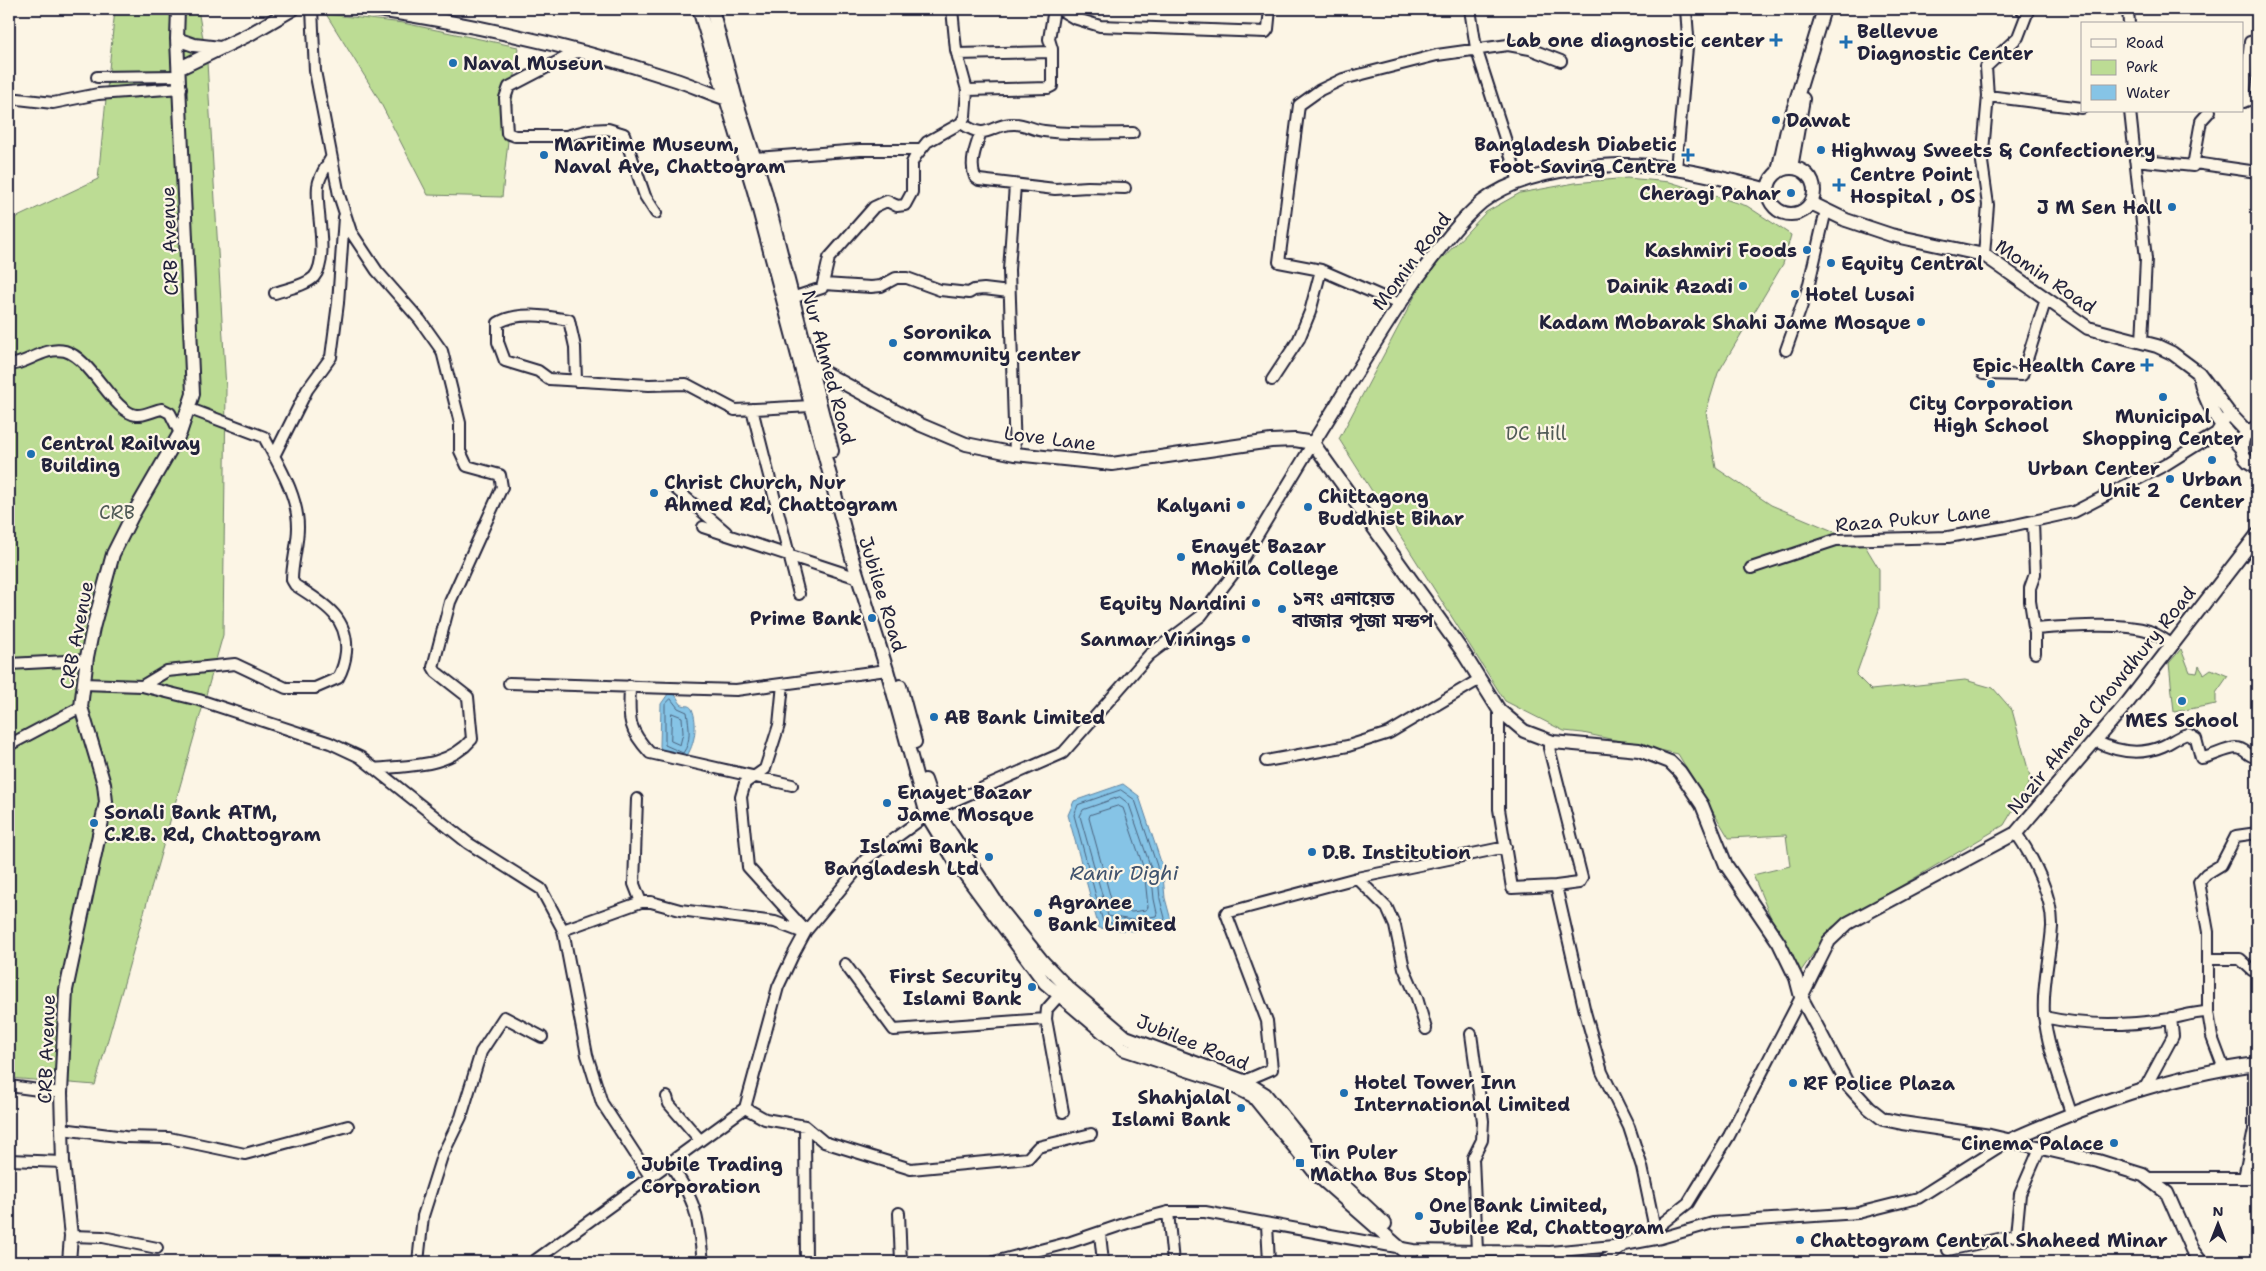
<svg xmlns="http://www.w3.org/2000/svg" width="2266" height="1271" viewBox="0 0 2266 1271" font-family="'Shantell Sans','Noto Sans Bengali',sans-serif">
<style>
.green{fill:#bcdc94;stroke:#6f7f68}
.water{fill:#86c4e6;stroke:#5e83a2}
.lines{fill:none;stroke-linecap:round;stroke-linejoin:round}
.shore{stroke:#4a637f;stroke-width:1}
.minor-casing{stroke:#22223b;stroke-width:14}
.major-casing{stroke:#22223b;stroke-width:16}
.minor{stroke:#fcf5e5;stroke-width:10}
.major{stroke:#fcf5e5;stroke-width:12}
.poi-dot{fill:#1f6fb2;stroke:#fcf5e5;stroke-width:2}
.labels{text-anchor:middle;stroke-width:4.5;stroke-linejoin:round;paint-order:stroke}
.poi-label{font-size:19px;font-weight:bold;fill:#22223b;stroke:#fcf5e5;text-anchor:start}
.street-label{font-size:19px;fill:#22223b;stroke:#fcf5e5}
.park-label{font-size:19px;fill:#505a56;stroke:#fcf5e5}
.water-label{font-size:20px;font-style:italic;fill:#40536e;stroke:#fcf5e5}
</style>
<rect width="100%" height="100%" fill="#fcf5e5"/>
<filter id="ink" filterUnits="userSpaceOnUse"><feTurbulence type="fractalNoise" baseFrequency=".02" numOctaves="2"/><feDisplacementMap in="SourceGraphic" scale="10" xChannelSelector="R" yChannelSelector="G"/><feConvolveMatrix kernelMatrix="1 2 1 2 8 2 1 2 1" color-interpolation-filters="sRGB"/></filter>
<g filter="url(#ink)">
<!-- green -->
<path class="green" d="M 115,9 L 198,9 L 207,62 L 226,389 L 223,635 L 95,1085 L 9,1078 L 9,221 L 98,179 Z
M 326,14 L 403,23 L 518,47 L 502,197 L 428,195 L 377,96 Z
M 1627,178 L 1670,182 L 1747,206 L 1791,235 L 1783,264 L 1718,373 L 1706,412 L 1716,468 L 1771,505 L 1864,544 L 1879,569 L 1879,610 L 1856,675 L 1871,690 L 1965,680 L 1993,688 L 2012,710 L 2031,780 L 2004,825 L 1832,927 L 1796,978 L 1753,875 L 1790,866 L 1786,835 L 1729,838 L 1678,754 L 1583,733 L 1564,731 L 1505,701 L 1339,439 L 1425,277 L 1486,212 L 1520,193 L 1575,183 Z
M 2181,649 L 2190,672 L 2197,673 L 2199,666 L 2204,674 L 2211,669 L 2228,676 L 2216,693 L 2216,704 L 2174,712 L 2169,663 Z"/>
<!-- water -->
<path class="water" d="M 668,694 L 674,694 C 677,696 679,702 681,704 C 685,707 689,704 692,709 C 698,723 695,745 686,757 L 683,758 L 661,750 L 660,746 L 661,704 Z
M 1123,784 L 1139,796 L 1162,865 L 1165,898 L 1172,924 L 1133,931 L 1099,928 L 1068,815 L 1074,801 Z"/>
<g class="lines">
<!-- shore -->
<path class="shore" d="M 671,699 L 678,708 L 687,712 C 689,726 692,741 683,753 L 665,745 L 665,705 Z
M 672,713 L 682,717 L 683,733 L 680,745 L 671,741 Z
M 1121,790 L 1135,800 L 1157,866 L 1160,899 L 1165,918 L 1164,921 L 1133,926 L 1103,922 L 1074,815 L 1078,805 Z
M 1120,797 L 1129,804 L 1151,868 L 1154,899 L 1157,913 L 1156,916 L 1132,920 L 1108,916 L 1080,816 L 1083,810 Z
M 1118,806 L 1123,808 L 1144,869 L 1148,907 L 1146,910 L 1132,912 L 1114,910 L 1089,818 L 1090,815 Z"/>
<defs>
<path id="minor" d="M 312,9 L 315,71 L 339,195 L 351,232 L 377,271 L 420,320 L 442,351 L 460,423 L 460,451 L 467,466 L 500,475 L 502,487 L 450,602 L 433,667 L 436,672 L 468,697 L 472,739 C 448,768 409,765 375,769
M 1059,9 L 1074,18 L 1100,26 L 1266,32 L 1268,29 L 1270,9
M 1470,9 L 1476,48 L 1519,182
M 2128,9 L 2129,24
M 578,51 L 509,87 L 505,98 L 507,133 L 515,136 L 566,136 L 589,130 L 608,129 L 624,134 L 645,196 L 656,213
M 957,54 L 1052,52
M 97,77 L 177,76
M 967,90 L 1048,88 L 1052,86 L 1052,49 L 1049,39 L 1054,9
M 1988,96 L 2082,108
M 9,98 L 53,103 L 98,94 L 181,88
M 2242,102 L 2257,98
M 2244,102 L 2250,42 L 2257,40
M 2130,111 L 2146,259 L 2142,342
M 961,123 C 990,143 989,123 1015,124 C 1025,124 1034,130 1044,131 C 1073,135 1104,133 1133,133
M 981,132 C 976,146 969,163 975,177 L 979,180 L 1055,189 L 1088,187 L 1125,188
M 755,158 L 860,150 L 920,150
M 2135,160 L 2193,166 L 2201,121 L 2210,111
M 2195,163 L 2257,172
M 1676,169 L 1688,36 L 1686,9
M 1015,185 L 1009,270 L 1015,454
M 1984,255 L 1988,205 L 1982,162 L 1988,96 L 1986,67 L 2018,37 L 2028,11 L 2021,9
M 824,284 L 871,287 L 881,286 L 896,278 L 907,278 L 940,290 L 969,293 L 974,290 L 984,289 L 1009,292
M 275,293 C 286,289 305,286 314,277 C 330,259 315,209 318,186 C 319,176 326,167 331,158
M 792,298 L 822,288 L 829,258 L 874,207 L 887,201 L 897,206 L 905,205 L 912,192 L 912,163 L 915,157 L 927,142 L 961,123 L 965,116 L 967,90 L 956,50 L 952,9
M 1399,304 L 1321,270 L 1279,262 L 1299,105 L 1320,90 L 1343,79 L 1437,55 L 1508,45 L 1530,49 L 1561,61
M 1786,350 L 1808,288 L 1826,210
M 9,365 C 27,364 45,346 65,351 C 92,359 113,412 136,415 C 145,416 154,410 162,409 L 170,413 L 180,433
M 1983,374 L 2022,375 L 2046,299
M 1272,380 L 1299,339 L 1310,312 L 1321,270
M 576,381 L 575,347 L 569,320 C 547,316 517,311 498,323 L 498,342 L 505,361 L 538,371 L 549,379 L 649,385 L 686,384 L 735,410 L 811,406
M 752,409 L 799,594
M 274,456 L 307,390 L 331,357 L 338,303 L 344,217
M 670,484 L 726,532
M 2033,522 L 2035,574 L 2030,588 L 2030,601 L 2035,633 L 2035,653
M 703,527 L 858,578
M 1751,568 L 1836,540 L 1948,537 L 2006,527 L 2074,512 L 2165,465 L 2216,433 L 2225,419
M 2035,629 C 2064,627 2122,622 2149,631 C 2157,634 2165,640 2173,645
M 9,664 L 86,660
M 509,683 L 736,690 L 887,670
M 83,684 L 142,686 L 199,700 L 330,743 L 360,757 L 468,843 L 541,889 L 563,930 L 587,1055 L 602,1103 L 651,1178
M 783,684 L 779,725 L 765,769 L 745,783 L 741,797 L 748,867 L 806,931
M 142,686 L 167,671 L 235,664 L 286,688 L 315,688 L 338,678 C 343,669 345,662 346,652 C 349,616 321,602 295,585 L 292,580 C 292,562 298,545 298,527 C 298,495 278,464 264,437 L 190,409
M 630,686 C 629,719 627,728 650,753 L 792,785
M 1499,710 L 1499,809 L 1512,888 L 1556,886 L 1585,1012 L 1602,1072 L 1629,1127 L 1642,1167 L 1655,1229
M 2095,741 C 2117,752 2140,756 2163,746 C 2172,742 2178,736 2188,734 L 2196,739 L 2201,758 C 2213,757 2223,749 2236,748 C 2246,748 2248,758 2257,757
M 1553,742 L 1549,748 L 1582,878 L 1579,883 L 1556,886
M 9,745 L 81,707
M 1266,761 L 1348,746 L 1389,733 L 1480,679
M 637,799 L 634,884 L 641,902
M 2016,833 C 2033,857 2053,897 2052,927 C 2050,957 2042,984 2044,1014 C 2047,1047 2061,1081 2071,1113
M 1357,878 L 1387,908 L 1395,926 L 1404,968 L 1417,998 L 1426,1029
M 563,930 L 641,902 L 651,902 L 680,910 L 775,922 L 804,933
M 2209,959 L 2240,959 L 2252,970 L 2257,970
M 845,964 L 894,1030 L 1046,1019
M 1063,991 L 1047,1009 L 1046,1019 L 1063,1112
M 2044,1017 C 2084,1026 2123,1026 2163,1020 C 2178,1018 2192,1012 2208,1012
M 1471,1034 L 1483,1121 L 1482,1140 L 1473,1158 L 1477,1251
M 2224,1069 L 2212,1037 L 2208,1012 L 2208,932 L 2199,882 L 2206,874 L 2221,865 L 2236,836 L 2257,833
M 1244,1081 L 1272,1069 L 1267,1021 L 1226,913 L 1357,878 L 1506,847
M 9,1086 L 61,1093
M 2146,1086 L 2173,1036 L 2171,1018
M 667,1097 L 669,1104 L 700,1140
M 745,1108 L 765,1119 L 805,1126 L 824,1142 L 911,1169 L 1028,1158 L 1038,1147 L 1091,1134
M 805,1126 L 806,1262
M 62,1129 L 125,1137 L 169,1138 L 245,1154 L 348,1126
M 9,1160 L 63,1162
M 670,1164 C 697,1203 698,1216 703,1262
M 2147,1178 L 2257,1178
M 2244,1178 L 2254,1130 L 2254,1065
M 1168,1212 L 1173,1262
M 899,1213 L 901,1262
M 1267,1225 L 1269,1262
M 1100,1234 L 1103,1262
M 71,1236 L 103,1237 L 157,1248
M 1948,1250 L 2016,1235 L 2020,1194 L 2040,1148
M 418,1262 L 423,1216 L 442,1156 L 461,1117 L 481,1052 L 504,1017 L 542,1037
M 533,1262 L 745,1108 L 778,987 L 793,955 L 806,931 L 865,860 L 935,809 L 1063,753 L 1149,655 L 1201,616 L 1237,569 L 1313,443
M 994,1262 L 1071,1242 L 1130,1222 L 1168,1212 L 1205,1212 L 1413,1250 L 1550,1252 L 1624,1245 L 1661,1238 L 1713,1223 L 1858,1213 L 1918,1198 L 2008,1141
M 1603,1262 L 1624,1245 L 1655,1229 L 1688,1203 L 1729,1136 L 1801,997"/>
<path id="major" d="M 372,9 C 473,24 576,47 673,79 C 692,85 711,94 730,100
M 699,9 L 754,191 L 852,558 L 887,670 L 927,815 L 955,861 L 1045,983 L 1123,1049 L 1227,1083 L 1253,1096 L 1317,1175 L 1416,1262
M 712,9 L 737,103 L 765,191 L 832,451
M 177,39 L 194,45 L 220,48
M 180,68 L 250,34 L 293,9
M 1791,168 L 1803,99
M1768 191a23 23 0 1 1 46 0a23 23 0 1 1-46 0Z
M 1778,171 L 1787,130 L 1824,9
M 1811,203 L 1846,220 L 1891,235 L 1984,255 L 2088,328 L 2157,346 L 2172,353 L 2199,373 L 2229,413 L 2247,432
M 805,367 L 810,365 L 921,425 L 966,444 L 1015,454 L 1112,464 L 1271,441 L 1295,440 L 1313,443
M 2199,375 C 2206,408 2219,423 2241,448
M 2257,426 L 2244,436 C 2239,450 2243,462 2257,466
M 1313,443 L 1462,651 L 1499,710 L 1524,731 L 1553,742 L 1639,750 L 1670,762 L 1680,772 L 1702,805 L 1726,865 L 1779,943 L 1796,978 L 1801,997 L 1848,1085 L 1869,1108 L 1883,1119 L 1902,1123 L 1990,1136 L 2098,1161 L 2143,1175 L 2167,1193 L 2192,1250 L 2201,1262
M 1313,443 C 1347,389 1379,333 1416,280 C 1436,253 1456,224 1482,202 C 1528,166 1620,160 1676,169 C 1706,174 1738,182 1768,190
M 900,686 L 915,742
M 925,780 L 935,809 L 1002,911 L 1043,962 L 1067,987 L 1126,1037 L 1244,1081 L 1265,1094 L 1321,1164 L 1385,1224
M 1801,997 L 1829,941 L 1848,923 L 2016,833 L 2128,702 L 2257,535
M 2008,1141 C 2088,1105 2169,1075 2257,1064
M 69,1262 L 71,1236 L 63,1162 L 61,1093 L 66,990 L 106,802 L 104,784 L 81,707 L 87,657 L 93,628 L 113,554 L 132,516 L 180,433 L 193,394 L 177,39 L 178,9"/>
</defs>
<!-- minor casing -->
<use href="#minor" class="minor-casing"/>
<!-- major casing -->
<use href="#major" class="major-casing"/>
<!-- minor -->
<use href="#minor" class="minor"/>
<!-- major -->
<use href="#major" class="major"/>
</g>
</g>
<!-- markers -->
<g class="poi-dot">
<path d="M1773.5 32.5h5v5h5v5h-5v5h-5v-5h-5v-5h5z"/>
<path d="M1843.5 34.5h5v5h5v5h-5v5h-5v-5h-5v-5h5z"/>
<circle cx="453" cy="63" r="5"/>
<circle cx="1776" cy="120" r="5"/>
<circle cx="1821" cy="150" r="5"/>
<circle cx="544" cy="155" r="5"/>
<path d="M1685.5 147.5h5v5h5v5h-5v5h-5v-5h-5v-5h5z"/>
<path d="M1836.5 177.5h5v5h5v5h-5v5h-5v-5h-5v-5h5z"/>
<circle cx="1791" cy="193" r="5"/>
<circle cx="2172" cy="207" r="5"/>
<circle cx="1807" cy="250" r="5"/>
<circle cx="1831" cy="263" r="5"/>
<circle cx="1743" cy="286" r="5"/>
<circle cx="1795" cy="294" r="5"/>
<circle cx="1921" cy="322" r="5"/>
<circle cx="893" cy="343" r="5"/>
<path d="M2144.5 357.5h5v5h5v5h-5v5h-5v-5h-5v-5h5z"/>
<circle cx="1991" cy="384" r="5"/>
<circle cx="2163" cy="397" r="5"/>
<circle cx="31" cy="454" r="5"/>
<circle cx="2212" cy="460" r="5"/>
<circle cx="2170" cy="479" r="5"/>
<circle cx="654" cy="493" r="5"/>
<circle cx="1241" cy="505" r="5"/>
<circle cx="1308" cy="507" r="5"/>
<circle cx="1181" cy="557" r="5"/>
<circle cx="1256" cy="603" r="5"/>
<circle cx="1282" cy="609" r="5"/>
<circle cx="872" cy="618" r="5"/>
<circle cx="1246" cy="639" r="5"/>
<circle cx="2182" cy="701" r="5"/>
<circle cx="934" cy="717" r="5"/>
<circle cx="887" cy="803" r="5"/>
<circle cx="94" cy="823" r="5"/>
<circle cx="1312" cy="852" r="5"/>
<circle cx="989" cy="857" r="5"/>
<circle cx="1038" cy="913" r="5"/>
<circle cx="1032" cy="987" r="5"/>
<circle cx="1793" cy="1083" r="5"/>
<circle cx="1344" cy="1093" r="5"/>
<circle cx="1241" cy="1108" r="5"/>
<circle cx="2114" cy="1143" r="5"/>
<rect x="1295" y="1158" width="10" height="10" rx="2.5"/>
<circle cx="631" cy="1175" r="5"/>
<circle cx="1419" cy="1216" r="5"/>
<circle cx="1800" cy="1240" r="5"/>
</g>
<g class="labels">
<!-- poi labels -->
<g class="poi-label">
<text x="1857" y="38">Bellevue<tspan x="1857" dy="22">Diagnostic Center</tspan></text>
<text x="1765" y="47" text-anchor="end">Lab one diagnostic center</text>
<text x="463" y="70">Naval Museun</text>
<text x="1786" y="127">Dawat</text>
<text x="554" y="151">Maritime Museum,<tspan x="554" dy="22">Naval Ave, Chattogram</tspan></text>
<text x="1677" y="151" text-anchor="end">Bangladesh Diabetic<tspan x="1677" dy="22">Foot Saving Centre</tspan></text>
<text x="1831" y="157">Highway Sweets &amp; Confectionery</text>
<text x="1850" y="181">Centre Point<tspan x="1850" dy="22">Hospital , OS</tspan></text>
<text x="1781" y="200" text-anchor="end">Cheragi Pahar</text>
<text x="2162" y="214" text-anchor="end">J M Sen Hall</text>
<text x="1797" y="257" text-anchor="end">Kashmiri Foods</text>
<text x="1841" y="270">Equity Central</text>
<text x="1733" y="293" text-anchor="end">Dainik Azadi</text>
<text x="1805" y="301">Hotel Lusai</text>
<text x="1911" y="329" text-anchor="end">Kadam Mobarak Shahi Jame Mosque</text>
<text x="903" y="339">Soronika<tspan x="903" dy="22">community center</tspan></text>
<text x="2136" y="372" text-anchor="end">Epic Health Care</text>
<text x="1991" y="410" text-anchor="middle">City Corporation<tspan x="1991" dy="22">High School</tspan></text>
<text x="2163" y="423" text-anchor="middle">Municipal<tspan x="2163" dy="22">Shopping Center</tspan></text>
<text x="41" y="450">Central Railway<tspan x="41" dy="22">Building</tspan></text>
<text x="2160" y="475" text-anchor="end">Urban Center<tspan x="2160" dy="22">Unit 2</tspan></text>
<text x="2212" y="486" text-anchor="middle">Urban<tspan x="2212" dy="22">Center</tspan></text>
<text x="664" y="489">Christ Church, Nur<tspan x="664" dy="22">Ahmed Rd, Chattogram</tspan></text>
<text x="1318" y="503">Chittagong<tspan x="1318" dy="22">Buddhist Bihar</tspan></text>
<text x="1231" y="512" text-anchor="end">Kalyani</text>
<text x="1191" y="553">Enayet Bazar<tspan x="1191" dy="22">Mohila College</tspan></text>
<text x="1292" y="605">১নং এনায়েত<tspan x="1292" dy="22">বাজার পূজা মন্ডপ</tspan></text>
<text x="1246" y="610" text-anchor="end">Equity Nandini</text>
<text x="862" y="625" text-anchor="end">Prime Bank</text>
<text x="1236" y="646" text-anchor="end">Sanmar Vinings</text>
<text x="944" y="724">AB Bank Limited</text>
<text x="2182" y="727" text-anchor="middle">MES School</text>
<text x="897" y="799">Enayet Bazar<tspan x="897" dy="22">Jame Mosque</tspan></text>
<text x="104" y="819">Sonali Bank ATM,<tspan x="104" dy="22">C.R.B. Rd, Chattogram</tspan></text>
<text x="979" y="853" text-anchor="end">Islami Bank<tspan x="979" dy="22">Bangladesh Ltd</tspan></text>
<text x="1322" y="859">D.B. Institution</text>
<text x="1048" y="909">Agranee<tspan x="1048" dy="22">Bank Limited</tspan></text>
<text x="1022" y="983" text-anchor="end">First Security<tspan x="1022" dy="22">Islami Bank</tspan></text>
<text x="1354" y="1089">Hotel Tower Inn<tspan x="1354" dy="22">International Limited</tspan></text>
<text x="1803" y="1090">RF Police Plaza</text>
<text x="1231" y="1104" text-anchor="end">Shahjalal<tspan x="1231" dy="22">Islami Bank</tspan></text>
<text x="2104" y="1150" text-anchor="end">Cinema Palace</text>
<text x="1310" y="1159">Tin Puler<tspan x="1310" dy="22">Matha Bus Stop</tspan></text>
<text x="641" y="1171">Jubile Trading<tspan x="641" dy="22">Corporation</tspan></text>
<text x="1429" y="1212">One Bank Limited,<tspan x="1429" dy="22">Jubilee Rd, Chattogram</tspan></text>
<text x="1810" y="1247">Chattogram Central Shaheed Minar</text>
</g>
<!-- street labels -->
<g class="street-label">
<text transform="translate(169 241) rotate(-92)" y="7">CRB Avenue</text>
<text transform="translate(1411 261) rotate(-53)" y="7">Momin Road</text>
<text transform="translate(2046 276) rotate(34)" y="7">Momin Road</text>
<text transform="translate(829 367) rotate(75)" y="7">Nur Ahmed Road</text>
<text transform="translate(1050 438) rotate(7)" y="7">Love Lane</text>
<text transform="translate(1913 518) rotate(-5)" y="7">Raza Pukur Lane</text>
<text transform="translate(883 594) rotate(73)" y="7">Jubilee Road</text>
<text transform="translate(76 635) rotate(-79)" y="7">CRB Avenue</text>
<text transform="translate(2101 700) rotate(-51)" y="7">Nazir Ahmed Chowdhury Road</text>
<text transform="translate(1193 1042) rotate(22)" y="7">Jubilee Road</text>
<text transform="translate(46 1049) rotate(-88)" y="7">CRB Avenue</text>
</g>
<!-- park labels -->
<g class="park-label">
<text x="1536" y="440">DC Hill</text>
<text x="117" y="519">CRB</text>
</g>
<!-- water labels -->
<g class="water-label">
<text x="1124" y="880">Ranir Dighi</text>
</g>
</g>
<!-- margin -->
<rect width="2266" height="1271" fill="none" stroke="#fcf5e5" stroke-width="30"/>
<rect x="15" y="15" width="2236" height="1241" fill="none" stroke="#22223b" stroke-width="2" filter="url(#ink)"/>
<!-- legend -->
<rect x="2081" y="22" width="162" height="90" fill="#fcf5e5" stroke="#a5a1a1"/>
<rect x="2091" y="39" width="25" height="8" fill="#fcf5e5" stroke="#a5a1a1"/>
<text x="2126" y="48" font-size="15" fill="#22223b">Road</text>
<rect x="2091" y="60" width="25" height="15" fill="#bcdc94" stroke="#a5a1a1"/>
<text x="2126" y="72" font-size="15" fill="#22223b">Park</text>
<rect x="2091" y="85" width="25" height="15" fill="#86c4e6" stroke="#a5a1a1"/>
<text x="2126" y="98" font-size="15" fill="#22223b">Water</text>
<!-- north arrow -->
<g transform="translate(2218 1224)" stroke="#fcf5e5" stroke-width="4" paint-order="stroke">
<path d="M0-4L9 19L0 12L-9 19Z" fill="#22223b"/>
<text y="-8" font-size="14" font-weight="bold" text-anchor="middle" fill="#22223b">N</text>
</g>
</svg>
